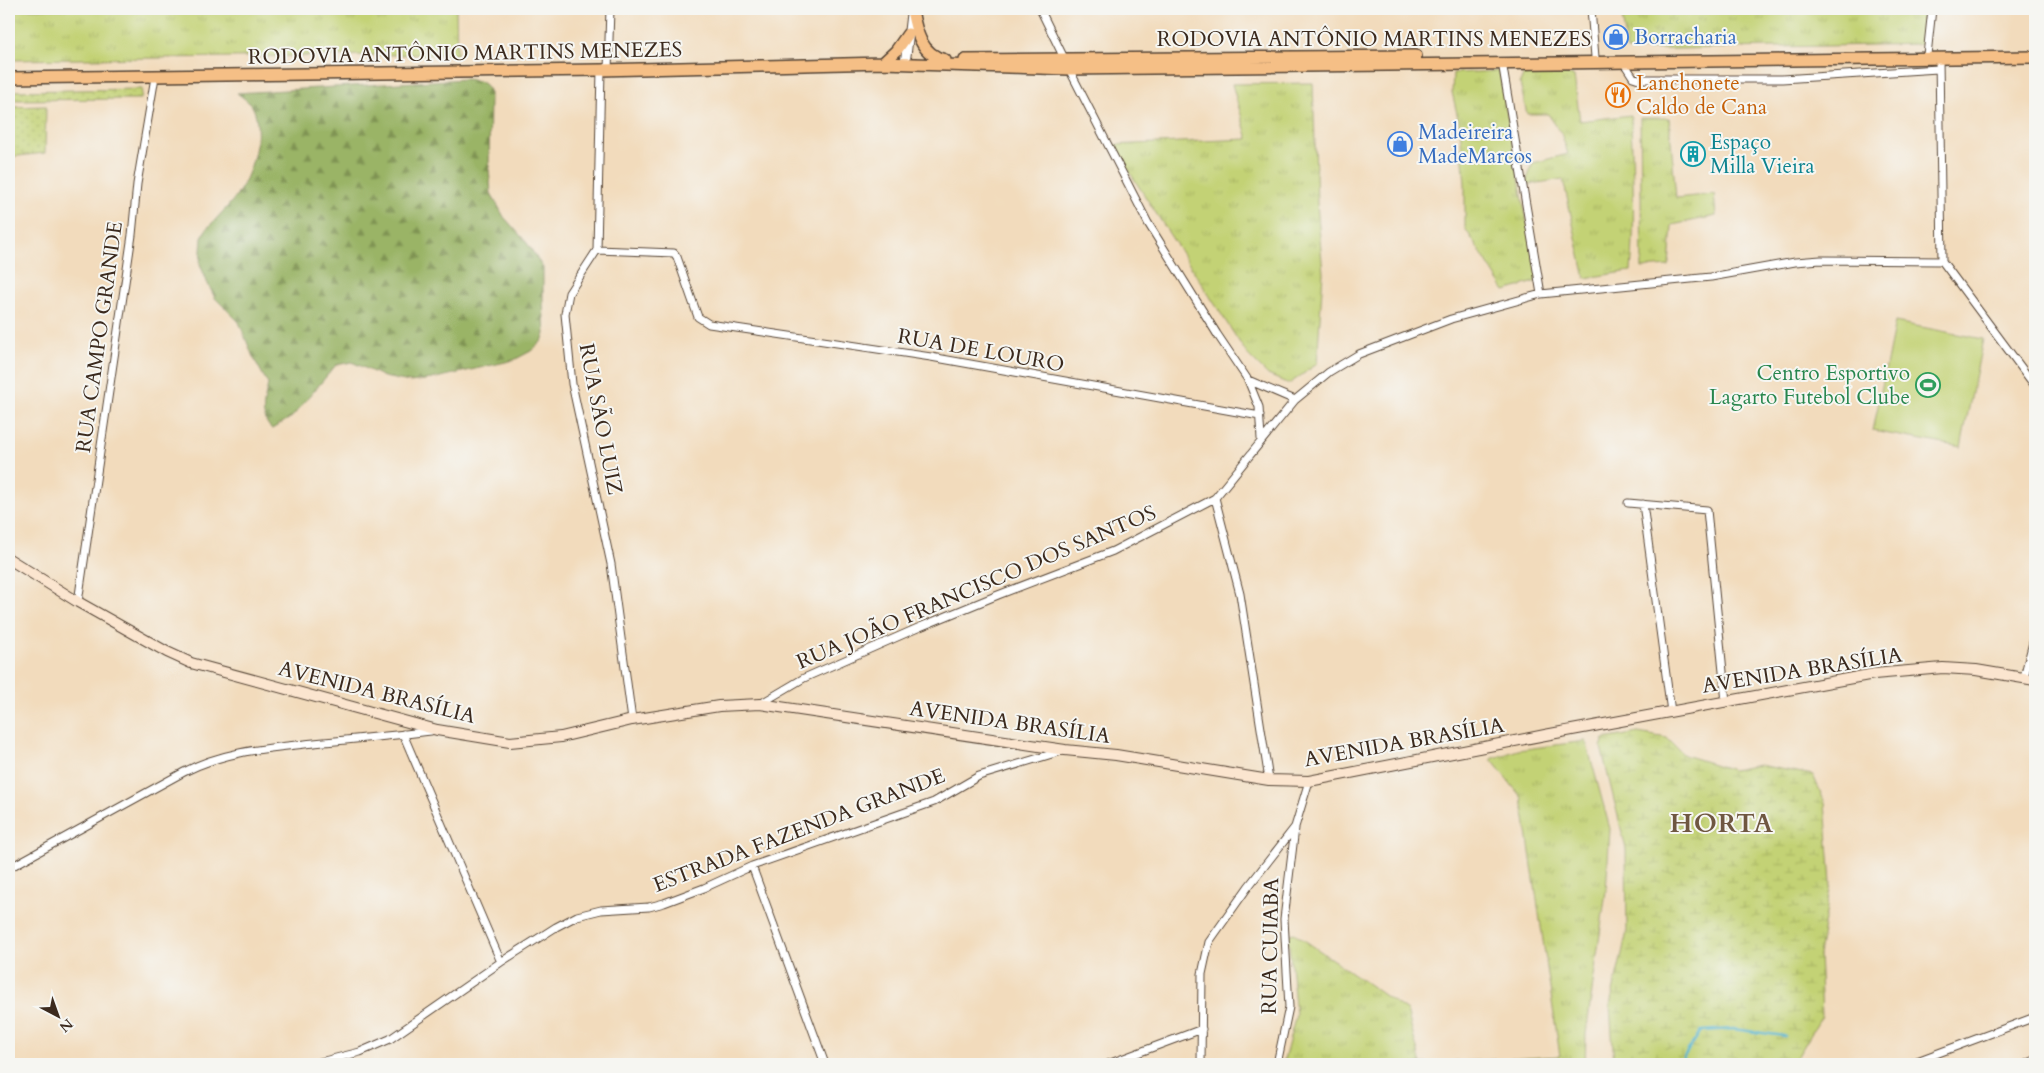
<svg xmlns="http://www.w3.org/2000/svg" width="2044" height="1073" viewBox="0 0 2044 1073" font-family="Cardo,serif">
<style>
.grass{fill:url(#grass-tufts);stroke:#7f7e49}
.forest{fill:url(#forest-firs);stroke:#6a6f42}
.wetland{fill:url(#wetland-marsh);stroke:#7f7e49}
.park{fill:#c3d274;stroke:#7f7e49}
.garden{fill:url(#garden-dots);stroke:#7f7e49}
.lines{fill:none;stroke-linecap:round;stroke-linejoin:round}
.stream{stroke:#52b4d0;stroke-width:2.5}
.minor-casing{stroke:#564536;stroke-width:9}
.tertiary-casing{stroke:#564536;stroke-width:11}
.secondary-casing{stroke:#564536;stroke-width:12}
.primary-casing{stroke:#564536;stroke-width:14}
.minor{stroke:#fff;stroke-width:7}
.tertiary{stroke:#fff;stroke-width:9}
.secondary{stroke:#fbe5cf;stroke-width:10}
.primary{stroke:#f5bf86;stroke-width:11}
.labels{text-anchor:middle;stroke-width:4;stroke-linejoin:round;paint-order:stroke}
.shop-label{font-size:21px;fill:#366cbe;stroke:#f6f6f2;text-anchor:start}
.street-label{font-size:21px;fill:#3b2a1e;stroke:#f6f6f2}
.food-label{font-size:21px;fill:#c56008;stroke:#f6f6f2;text-anchor:start}
.culture-label{font-size:21px;fill:#0d838f;stroke:#f6f6f2;text-anchor:start}
.leisure-label{font-size:21px;fill:#27864d;stroke:#f6f6f2;text-anchor:end}
.district-label{font-size:26px;font-weight:bold;letter-spacing:1px;fill:#6f5741;stroke:#f6f6f2}
</style>
<defs>
<pattern id="grass-tufts" width="24" height="20" patternUnits="userSpaceOnUse" patternTransform="scale(1.25)"><rect width="24" height="20" fill="#c3d274"/><path d="M3 7l-1-3M5 7V3M7 7l1-3M15 17l-1-3M17 17v-4M19 17l1-3" fill="none" stroke="#a8b464"/></pattern>
<pattern id="forest-firs" width="22" height="20" patternUnits="userSpaceOnUse" patternTransform="scale(1.25)"><rect width="22" height="20" fill="#9ab466"/><path d="M5 1l3.5 6h-7zM16 11l3.5 6h-7z" fill="#7f9353"/></pattern>
<pattern id="wetland-marsh" width="20" height="14" patternUnits="userSpaceOnUse" patternTransform="scale(1.25)"><rect width="20" height="14" fill="#c3d274"/><path d="M1 5h8M5 5V1M11 12h8M15 12V8" fill="none" stroke="#a8b464"/></pattern>
<pattern id="garden-dots" width="8" height="8" patternUnits="userSpaceOnUse" patternTransform="scale(1.25)"><rect width="8" height="8" fill="#c3d274"/><path d="M2 2h.1M6 6h.1" fill="none" stroke="#a8b464" stroke-width="1.8" stroke-linecap="round"/></pattern>
</defs>
<rect width="100%" height="100%" fill="#f6f6f2"/>
<filter id="ink" filterUnits="userSpaceOnUse"><feTurbulence type="fractalNoise" baseFrequency=".02" numOctaves="2"/><feDisplacementMap in="SourceGraphic" scale="10" xChannelSelector="R" yChannelSelector="G"/><feConvolveMatrix kernelMatrix="1 2 1 2 8 2 1 2 1" color-interpolation-filters="sRGB"/></filter>
<filter id="wash" filterUnits="userSpaceOnUse"><feTurbulence type="fractalNoise" baseFrequency=".0096" numOctaves="4" result="noise"/><feDisplacementMap in="SourceGraphic" scale="20" xChannelSelector="R" yChannelSelector="G"/><feGaussianBlur stdDeviation="1.12" result="paint"/><feColorMatrix in="noise" values="0 0 0 0 0 0 0 0 0 0 0 0 0 0 0 0 0 1.4 0 .05"/><feComposite in="paint" operator="in"/></filter>
<g filter="url(#wash)">
<rect width="100%" height="100%" fill="#f2dbbc"/>
<!-- grass -->
<path class="grass" d="M 9,9 L 456,9 L 457,54 L 9,60 Z
M 1621,9 L 1929,9 L 1924,44 L 1627,50 Z
M 1499,71 L 1538,281 L 1505,291 L 1465,228 L 1465,184 L 1460,127 L 1452,92 L 1453,73 Z
M 1525,71 L 1547,71 L 1574,76 L 1580,121 L 1631,115 C 1632,167 1636,219 1631,271 L 1585,278 L 1563,179 L 1525,185 L 1533,163 L 1568,154 L 1561,133 L 1548,114 L 1527,114 L 1520,83 Z
M 1313,83 L 1317,203 L 1323,273 L 1317,364 L 1289,384 L 1268,375 L 1247,354 L 1112,145 L 1248,139 L 1232,84 Z
M 1640,118 L 1669,118 L 1676,198 L 1714,194 L 1716,216 L 1672,225 L 1669,266 L 1642,268 Z
M 1586,741 L 1610,829 L 1606,891 L 1586,1034 L 1585,1064 L 1283,1064 L 1296,1015 L 1288,935 L 1294,933 L 1407,1011 L 1421,1064 L 1560,1056 L 1522,798 L 1491,759 L 1518,750 Z"/>
<!-- forest -->
<path class="forest" d="M 465,79 C 477,80 486,81 490,93 L 489,169 L 491,193 L 504,217 L 527,243 L 543,268 L 543,303 L 545,334 L 542,341 L 531,351 L 514,360 L 432,379 L 410,382 L 384,377 L 352,362 L 336,365 L 292,417 L 272,429 C 258,416 265,400 268,384 L 253,357 L 239,322 L 215,298 L 207,282 L 200,264 L 202,238 L 205,231 C 217,217 231,205 240,190 C 252,172 264,129 253,108 C 250,102 242,97 237,93 Z"/>
<!-- wetland -->
<path class="wetland" d="M 1638,733 L 1667,738 L 1684,755 L 1733,770 L 1759,765 L 1813,775 L 1825,803 L 1831,883 L 1819,955 L 1822,1016 L 1793,1064 L 1614,1064 L 1610,1005 L 1627,932 L 1626,849 L 1601,747 L 1604,739 Z"/>
<!-- park -->
<path class="park" d="M 1895,322 L 1983,339 L 1961,447 L 1873,431 Z"/>
<!-- garden -->
<path class="garden" d="M 142,89 L 141,99 L 9,100 L 9,91 Z
M 46,106 L 45,153 L 9,157 L 9,107 Z"/>
<g class="lines">
<!-- stream -->
<path class="stream" d="M 1679,1064 L 1701,1031 L 1733,1029 L 1785,1036"/>
</g>
</g>
<g filter="url(#ink)">
<g class="lines">
<defs>
<path id="minor" d="M 1040,9 L 1064,58
M 1591,9 L 1595,57
M 1927,55 L 1932,9
M 1939,59 L 1942,261 L 2035,386
M 1502,62 L 1541,294
M 1624,63 L 1633,77 L 1639,79 L 1782,79 L 1938,69
M 1069,69 L 1148,223 L 1217,334 L 1248,380 L 1295,400
M 601,70 L 597,250 L 569,293 L 565,314 L 572,384 L 611,564 L 632,720
M 608,70 L 610,9
M 597,250 L 674,253 L 677,257 L 698,317 L 709,324 L 931,357 L 1260,416
M 1248,380 L 1259,407 L 1261,439
M 1215,498 L 1240,594 L 1269,780
M 1628,503 L 1707,510 L 1726,702
M 1643,504 L 1671,712
M 78,602 L 132,235 L 137,184 L 155,77
M 2024,677 L 2035,635
M 760,704 L 804,678 L 920,627 L 998,595 L 1113,551 L 1215,498 L 1295,400 L 1329,372 L 1359,354 L 1451,319 L 1541,294 L 1711,277 L 1795,262 L 1821,260 L 1942,261
M 403,734 L 501,962
M 752,866 L 825,1064
M 9,868 L 184,772 C 224,751 269,748 314,743 C 353,739 392,736 431,731
M 312,1064 L 360,1052 L 390,1039 L 501,962 L 556,927 L 577,916 L 601,910 L 649,907 L 664,903 L 704,888 L 752,866 L 934,802 L 979,776 L 1062,751
M 1108,1064 L 1202,1029
M 1201,1064 L 1202,974 L 1209,942 L 1248,887 L 1295,827 L 1309,781
M 1277,1064 L 1289,1007 L 1284,919 L 1295,828
M 1909,1064 L 2035,1017
M 2026,1064 L 2035,1060"/>
<path id="tertiary" d="M 905,64 L 911,14"/>
<path id="secondary" d="M 9,559 L 78,602 L 167,652 L 191,663 L 437,730 L 510,742 L 561,737 L 632,720 L 719,706 L 760,704 L 1065,750 L 1116,755 L 1269,780 L 1309,781 L 1545,735 L 1874,674 L 1943,668 L 1976,670 L 2035,680"/>
<path id="primary" d="M 912,10 C 916,31 921,55 945,60
M 965,60 L 1416,56
M 883,63 L 896,51 L 908,34
M 9,78 L 601,70 L 883,63 L 1069,69 L 2035,57"/>
</defs>
<!-- minor casing -->
<use href="#minor" class="minor-casing"/>
<!-- tertiary casing -->
<use href="#tertiary" class="tertiary-casing"/>
<!-- secondary casing -->
<use href="#secondary" class="secondary-casing"/>
<!-- primary casing -->
<use href="#primary" class="primary-casing"/>
<!-- minor -->
<use href="#minor" class="minor"/>
<!-- tertiary -->
<use href="#tertiary" class="tertiary"/>
<!-- secondary -->
<use href="#secondary" class="secondary"/>
<!-- primary -->
<use href="#primary" class="primary"/>
</g>
</g>
<!-- icons -->
<defs>
<symbol id="shop-ring" viewBox="-11 -11 22 22"><circle r="9.5" fill="#f6f6f2" stroke="#3f7fe0" stroke-width="1.5"/><path d="M-5-2.5h2.3a2.7 3.5 0 0 1 5.4 0H5L5.5 6h-11ZM-1.5-2.5h3a1.5 2.3 0 0 0-3 0Z" fill="#3f7fe0"/></symbol>
<symbol id="restaurant-ring" viewBox="-11 -11 22 22"><circle r="9.5" fill="#f6f6f2" stroke="#e8710a" stroke-width="1.5"/><path d="M-5-6h1v4h1v-4h1v4h1v-4h1v5L-1.5 .5V6h-2V.5L-5-1ZM5-6V6H3V1.5H1.5Q1.5-4 5-6Z" fill="#e8710a"/></symbol>
<symbol id="building-ring" viewBox="-11 -11 22 22"><circle r="9.5" fill="#f6f6f2" stroke="#0f9aa8" stroke-width="1.5"/><path d="M-4-6H4V6H1V3H-1V6H-4ZM-2.5-4.3h1.7v1.8h-1.7ZM.8-4.3h1.7v1.8H.8ZM-2.5-1h1.7V.8h-1.7ZM.8-1h1.7V.8H.8Z" fill="#0f9aa8"/></symbol>
<symbol id="stadium-ring" viewBox="-11 -11 22 22"><circle r="9.5" fill="#f6f6f2" stroke="#2e9e5b" stroke-width="1.5"/><path d="M0-5a6.5 5 0 1 0 0 10a6.5 5 0 1 0 0-10ZM-3.5-1.8h7v3.6h-7Z" fill="#2e9e5b"/></symbol>
</defs>
<g fill-rule="evenodd">
<use href="#shop-ring" x="1602" y="23" width="28" height="28"/>
<use href="#restaurant-ring" x="1604" y="81" width="28" height="28"/>
<use href="#shop-ring" x="1386" y="130" width="28" height="28"/>
<use href="#building-ring" x="1679" y="140" width="28" height="28"/>
<use href="#stadium-ring" x="1914" y="371" width="28" height="28"/>
</g>
<g class="labels">
<!-- shop labels -->
<g class="shop-label">
<text x="1634" y="44">Borracharia</text>
<text x="1418" y="139">Madeireira<tspan x="1418" dy="24">MadeMarcos</tspan></text>
</g>
<!-- street labels -->
<g class="street-label">
<text x="1374" y="46">RODOVIA ANTÔNIO MARTINS MENEZES</text>
<text transform="translate(465 53) rotate(-1)" y="7">RODOVIA ANTÔNIO MARTINS MENEZES</text>
<text transform="translate(99 337) rotate(-82)" y="7">RUA CAMPO GRANDE</text>
<text transform="translate(981 350) rotate(10)" y="7">RUA DE LOURO</text>
<text transform="translate(601 419) rotate(79)" y="7">RUA SÃO LUIZ</text>
<text transform="translate(976 587) rotate(-23)" y="7">RUA JOÃO FRANCISCO DOS SANTOS</text>
<text transform="translate(1802 670) rotate(-9)" y="7">AVENIDA BRASÍLIA</text>
<text transform="translate(377 692) rotate(14)" y="7">AVENIDA BRASÍLIA</text>
<text transform="translate(1010 722) rotate(8)" y="7">AVENIDA BRASÍLIA</text>
<text transform="translate(1404 742) rotate(-10)" y="7">AVENIDA BRASÍLIA</text>
<text transform="translate(799 830) rotate(-21)" y="7">ESTRADA FAZENDA GRANDE</text>
<text transform="translate(1270 946) rotate(-89)" y="7">RUA CUIABA</text>
</g>
<!-- food labels -->
<g class="food-label">
<text x="1636" y="90">Lanchonete<tspan x="1636" dy="24">Caldo de Cana</tspan></text>
</g>
<!-- culture labels -->
<g class="culture-label">
<text x="1710" y="149">Espaço<tspan x="1710" dy="24">Milla Vieira</tspan></text>
</g>
<!-- leisure labels -->
<g class="leisure-label">
<text x="1910" y="380">Centro Esportivo<tspan x="1910" dy="24">Lagarto Futebol Clube</tspan></text>
</g>
<!-- district labels -->
<g class="district-label">
<text x="1722" y="832">HORTA</text>
</g>
</g>
<!-- margin -->
<rect width="2044" height="1073" fill="none" stroke="#f6f6f2" stroke-width="30"/>
<!-- north arrow -->
<g transform="translate(58 1016) rotate(139)" stroke="#f6f6f2" stroke-width="4" paint-order="stroke">
<path d="M0-4L9 19L0 12L-9 19Z" fill="#3b2a1e"/>
<text y="-8" font-size="14" font-weight="bold" text-anchor="middle" fill="#3b2a1e">N</text>
</g>
</svg>
